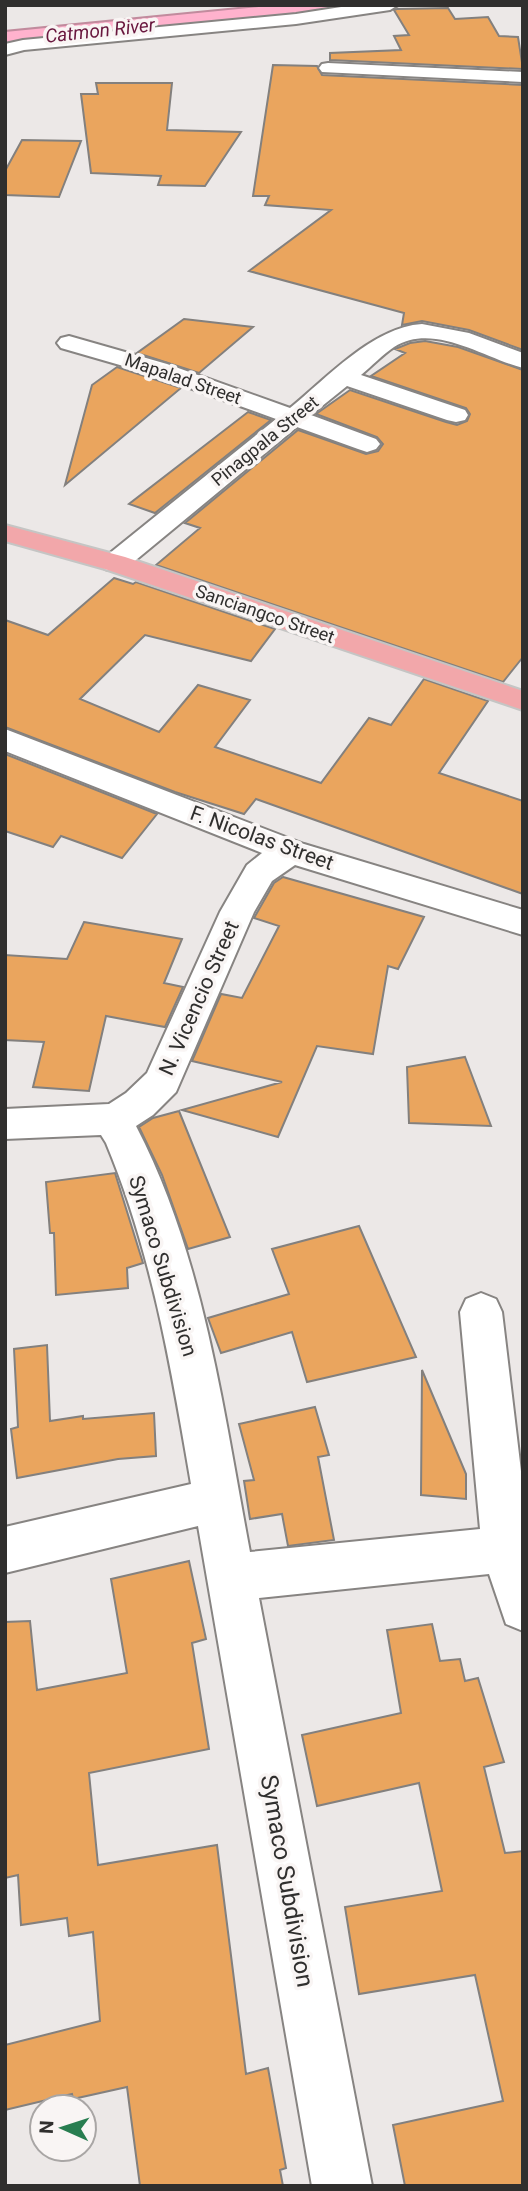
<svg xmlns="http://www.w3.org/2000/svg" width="528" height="2191" viewBox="0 0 528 2191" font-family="Roboto,sans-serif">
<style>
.water{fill:#ffb2cd;stroke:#c18b9d;stroke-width:2}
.building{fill:#eaa55e;stroke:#83807e;stroke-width:2}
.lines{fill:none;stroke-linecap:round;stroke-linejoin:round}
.minor-casing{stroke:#878482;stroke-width:4}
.major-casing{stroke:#c5c5c4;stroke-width:4}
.minor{fill:#fff;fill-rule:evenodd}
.major{fill:#f2a7aa;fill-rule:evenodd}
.labels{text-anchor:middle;stroke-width:7;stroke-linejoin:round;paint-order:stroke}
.far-street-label{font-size:18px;fill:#302f2e;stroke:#f9f5f4}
.far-water-label{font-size:19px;font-style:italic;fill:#69173e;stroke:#f9f5f4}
.street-label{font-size:21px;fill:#302f2e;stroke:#f9f5f4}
.near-street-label{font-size:24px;fill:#302f2e;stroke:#f9f5f4}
</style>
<rect width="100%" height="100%" fill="#ece8e7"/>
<!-- water -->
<path class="water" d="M 268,5 L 368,5 L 293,17 L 5,47 L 5,31 Z"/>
<!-- building -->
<path class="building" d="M 448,8 L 455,19 L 488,17 L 499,36 L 518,37 L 523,69 L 330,60 L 330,53 L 401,50 L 394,36 L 409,35 L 394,10 L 397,9 Z
M 273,65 L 317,66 L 322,75 L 523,85 L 523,350 L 469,330 L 422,321 L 402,325 L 404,313 L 249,271 L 331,210 L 265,205 L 269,196 L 253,196 Z
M 96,83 L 172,83 L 167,130 L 241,132 L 205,186 L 158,185 L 161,176 L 91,173 L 81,94 L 98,94 Z
M 22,140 L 81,141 L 59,197 L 5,195 L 5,171 Z
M 184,319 L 253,327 L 199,373 L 137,353 Z
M 425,341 L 458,347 L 523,370 L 523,657 L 503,682 L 156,565 L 200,528 L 185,523 L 298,430 L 366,454 L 378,451 L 383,444 L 377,437 L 316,414 L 350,390 L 446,422 L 457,425 L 467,421 L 470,414 L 466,408 L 371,376 L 405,353 L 395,349 L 410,343 Z
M 117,367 L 181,388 L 65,485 L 92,385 Z
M 248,412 L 271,420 L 155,513 L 129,504 Z
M 114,578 L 133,584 L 136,582 L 275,629 L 251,661 L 145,635 L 80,699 L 159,732 L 198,685 L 250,700 L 215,747 L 321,783 L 369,718 L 391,725 L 424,679 L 488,701 L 439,773 L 523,801 L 523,894 L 256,799 L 244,814 L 175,792 L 5,727 L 5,620 L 48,635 Z
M 5,754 L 157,814 L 122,858 L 61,836 L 53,847 L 5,831 Z
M 283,877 L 424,917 L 398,969 L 388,966 L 373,1054 L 317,1046 L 278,1137 L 182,1110 L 282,1082 L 192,1061 L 221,994 L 242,998 L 279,926 L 254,918 L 274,883 Z
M 84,922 L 182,939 L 164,983 L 183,987 L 165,1027 L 106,1016 L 89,1091 L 33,1087 L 44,1042 L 5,1040 L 5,955 L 67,959 Z
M 465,1057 L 491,1126 L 409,1123 L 407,1067 Z
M 179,1111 L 230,1237 L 188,1249 L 162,1175 L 139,1127 L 153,1118 Z
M 115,1173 L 143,1263 L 127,1268 L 128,1288 L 56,1295 L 54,1233 L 50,1233 L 46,1182 Z
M 359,1226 L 416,1357 L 307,1382 L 292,1332 L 221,1353 L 208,1318 L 289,1294 L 272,1249 Z
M 47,1345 L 50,1421 L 83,1416 L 83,1419 L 154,1413 L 156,1456 L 118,1459 L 17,1478 L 11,1429 L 18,1427 L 14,1349 Z
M 422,1370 L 466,1474 L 466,1499 L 421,1495 Z
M 315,1407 L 329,1455 L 318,1457 L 334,1540 L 288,1546 L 282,1514 L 250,1519 L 244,1481 L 254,1480 L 239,1424 Z
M 189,1561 L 206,1639 L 192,1643 L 209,1749 L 89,1773 L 98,1865 L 217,1845 L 246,2074 L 268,2068 L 286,2168 L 280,2170 L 283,2186 L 140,2186 L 127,2087 L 73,2099 L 72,2094 L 5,2110 L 5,2045 L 100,2021 L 93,1932 L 69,1936 L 67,1918 L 21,1925 L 18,1875 L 5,1878 L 5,1622 L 30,1621 L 37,1690 L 127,1673 L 111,1579 Z
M 432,1624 L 440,1661 L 460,1659 L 465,1681 L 478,1678 L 504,1762 L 484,1767 L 505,1853 L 523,1851 L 523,2186 L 405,2186 L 393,2125 L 503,2101 L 475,1975 L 359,1994 L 345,1907 L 442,1891 L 419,1783 L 317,1806 L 302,1735 L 401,1713 L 387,1630 Z"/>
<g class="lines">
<defs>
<path id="minor" d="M 354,5 L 398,5 L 390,10 L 296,24 L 24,50 L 5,55 L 5,44 L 23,40 L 296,14 Z
M 328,63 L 523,72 L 523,82 L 322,72 L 319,68 L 322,64 Z
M 422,324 L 469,333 L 523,353 L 523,368 C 483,358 434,322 394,347 C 382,355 372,366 361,375 L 465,410 L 468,415 L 465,420 L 456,422 L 447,420 L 347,386 L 311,415 L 376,439 L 380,444 L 376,449 L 367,452 L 358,449 L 297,427 L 125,569 L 115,571 L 105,569 L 101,563 L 105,557 L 276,419 L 151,374 L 61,348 L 57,343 L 61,338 L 69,336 L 167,364 L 290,408 C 327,378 373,327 422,324 Z
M 5,729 L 304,844 L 523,910 L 523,935 L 295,865 L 272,881 L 254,912 L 176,1092 L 153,1115 L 136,1126 C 204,1257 223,1409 250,1552 L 480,1529 L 460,1312 L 466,1299 L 481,1293 L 496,1299 L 502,1312 L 523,1488 L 523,1631 L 506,1624 L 489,1574 L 259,1598 L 372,2186 L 312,2186 L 198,1526 L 5,1573 L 5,1527 L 191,1484 C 171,1367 152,1253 106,1143 L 101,1135 L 5,1139 L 5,1109 L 109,1104 L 126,1093 L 147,1073 L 220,912 L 247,865 L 262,853 L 5,751 Z"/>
<path id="major" d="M 5,525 L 125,557 L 523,691 L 523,710 L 105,569 L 5,541 Z"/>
</defs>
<!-- minor casing -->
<use href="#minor" class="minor-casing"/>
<!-- major casing -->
<use href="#major" class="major-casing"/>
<!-- minor -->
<use href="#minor" class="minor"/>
<!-- major -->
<use href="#major" class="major"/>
</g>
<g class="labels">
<!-- far-street labels -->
<g class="far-street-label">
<text transform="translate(183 379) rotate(19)" y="6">Mapalad Street</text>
<text transform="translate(265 441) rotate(-39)" y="6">Pinagpala Street</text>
<text transform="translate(265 614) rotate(19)" y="6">Sanciangco Street</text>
</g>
<!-- far-water labels -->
<g class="far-water-label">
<text transform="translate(100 30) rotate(-6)" y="7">Catmon River</text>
</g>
<!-- street labels -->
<g class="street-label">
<text transform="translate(262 838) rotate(20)" y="7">F. Nicolas Street</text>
<text transform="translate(199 998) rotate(-66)" y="7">N. Vicencio Street</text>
<text transform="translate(163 1266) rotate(73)" y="7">Symaco Subdivision</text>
</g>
<!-- near-street labels -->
<g class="near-street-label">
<text transform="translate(287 1881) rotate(80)" y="8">Symaco Subdivision</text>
</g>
</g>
<!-- border -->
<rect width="528" height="2191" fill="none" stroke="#302f2e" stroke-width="14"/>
<!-- north arrow -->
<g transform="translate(63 2128) rotate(273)"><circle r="33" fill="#f9f5f4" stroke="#a9a6a5" stroke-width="2"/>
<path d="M0-5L12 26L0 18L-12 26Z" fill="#287d50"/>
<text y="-10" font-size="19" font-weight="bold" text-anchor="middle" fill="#302f2e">N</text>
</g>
</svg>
